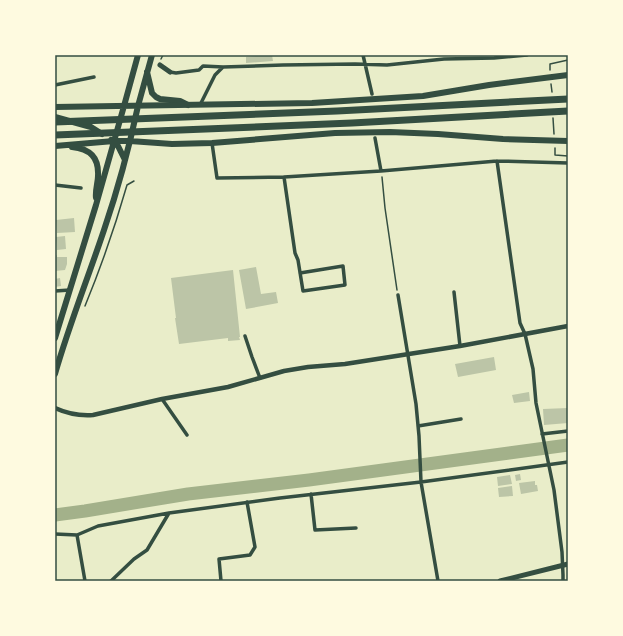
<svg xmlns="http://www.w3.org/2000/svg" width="623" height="636" viewBox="0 0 623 636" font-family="Helvetica,sans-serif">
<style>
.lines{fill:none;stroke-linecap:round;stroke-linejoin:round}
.river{stroke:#a3b18a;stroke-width:13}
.building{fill:#bcc5a7}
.path{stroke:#344e41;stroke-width:1.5}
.minor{stroke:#344e41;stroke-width:3.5}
.tertiary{stroke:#344e41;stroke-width:4.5}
.secondary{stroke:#344e41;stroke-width:5}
.primary{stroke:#344e41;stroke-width:6}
.trunk{stroke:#344e41;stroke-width:6}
.motorway{stroke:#344e41;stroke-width:7}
.neatline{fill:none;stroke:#344e41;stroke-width:1.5}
</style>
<rect width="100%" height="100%" fill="#e9edc9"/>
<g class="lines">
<!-- river -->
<path class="river" d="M 55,515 L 85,511 L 188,494 L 309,480 L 568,445"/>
</g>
<!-- building -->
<path class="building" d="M 264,55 L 272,55 L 273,61 L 246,63 L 246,57 Z
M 74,218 L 75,232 L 57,233 L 56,220 Z
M 65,236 L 66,249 L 57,250 L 56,237 Z
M 57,255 L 57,257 L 67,257 L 67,264 L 65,270 L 55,271 L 55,256 Z
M 256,267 L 261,294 L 276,292 L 278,303 L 246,309 L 239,270 Z
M 233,270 L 240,337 L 239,337 L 240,340 L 228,341 L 228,338 L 179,344 L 175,318 L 176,318 L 171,278 Z
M 60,278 L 61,286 L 55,287 L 55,279 Z
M 494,357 L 496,370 L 458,377 L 455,364 Z
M 529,392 L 530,401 L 514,403 L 512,395 Z
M 568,408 L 568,423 L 544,425 L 543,409 Z
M 520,474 L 521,480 L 516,481 L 515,475 Z
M 510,475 L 512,484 L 498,486 L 497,477 Z
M 535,481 L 535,485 L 537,485 L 538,491 L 521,494 L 519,483 Z
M 512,486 L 513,496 L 499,497 L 498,488 Z"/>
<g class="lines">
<!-- path -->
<path class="path" d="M 161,59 L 163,55
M 550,70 L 550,64 L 568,60
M 551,84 L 552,92
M 553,118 L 554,134
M 555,148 L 555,155 L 568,156
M 382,177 L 385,208 L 397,290
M 85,306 C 101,267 115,227 127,185 L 134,181"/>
<!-- minor -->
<path class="minor" d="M 363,55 L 372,94
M 170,72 L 176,73 L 199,70 L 203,66 L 223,67 L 283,65 L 355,64 L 387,65 L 444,59 L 494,58 L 527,55
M 55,85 L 94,77
M 200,105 L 215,75 L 223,67
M 375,138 L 381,171
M 212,143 L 217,178 L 284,177 L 381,171 L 497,161 L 568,163
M 497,161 L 520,323 L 525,334 L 533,369 L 536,403 L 554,490 L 562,552 L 563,575 L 563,581
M 284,177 L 295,253 L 298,260 L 303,291 L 345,285 L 343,266 L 300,273
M 55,185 L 81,188
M 55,291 L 70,290
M 454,292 L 460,346
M 398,295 L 416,404 L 419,436 L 421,482 L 438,581
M 245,336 L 252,357 L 260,378
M 162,399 L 187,435
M 418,426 L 461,419
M 542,434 L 568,431
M 311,494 L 315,530 L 356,528
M 55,534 L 77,535 L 98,526 L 169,513 L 280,498 L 421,482 L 568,462
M 77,535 L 85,581
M 111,581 L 134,559 L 147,550 L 169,513
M 221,581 L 219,559 L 250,555 L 255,547 L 247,502"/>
<!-- tertiary -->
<path class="tertiary" d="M 55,408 C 68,414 79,416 93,415 L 162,399 L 228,387 L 284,371 L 308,367 L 345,364 L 460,346 L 568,326"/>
<!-- secondary -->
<path class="secondary" d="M 160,65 L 170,72
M 500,581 L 568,564"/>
<!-- primary -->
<path class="primary" d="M 147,72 L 152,93 L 156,97 L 160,99 L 180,101 L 188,105
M 124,106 L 138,55
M 138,106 L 152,55"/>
<!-- trunk -->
<path class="trunk" d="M 55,107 L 312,103 L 423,96 L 489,85 L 568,75
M 55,117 L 91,127 L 102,134
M 111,140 L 118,146 L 125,160
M 55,146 L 114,141 L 130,141 L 172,144 L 212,143 L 335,133 L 390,132 L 438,134 L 503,139 L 568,141
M 72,147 C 90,149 99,157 98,176 C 98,183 95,190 96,198
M 55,338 L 96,205 L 124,106
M 55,374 C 69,325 88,278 104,230 C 118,189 129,148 138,106"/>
<!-- motorway -->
<path class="motorway" d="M 55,122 L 337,111 L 568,99
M 55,135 L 352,123 L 568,111"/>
</g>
<!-- border -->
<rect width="623" height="636" fill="none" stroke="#fefae0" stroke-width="112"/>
<rect x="56" y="56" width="511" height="524" class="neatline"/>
</svg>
